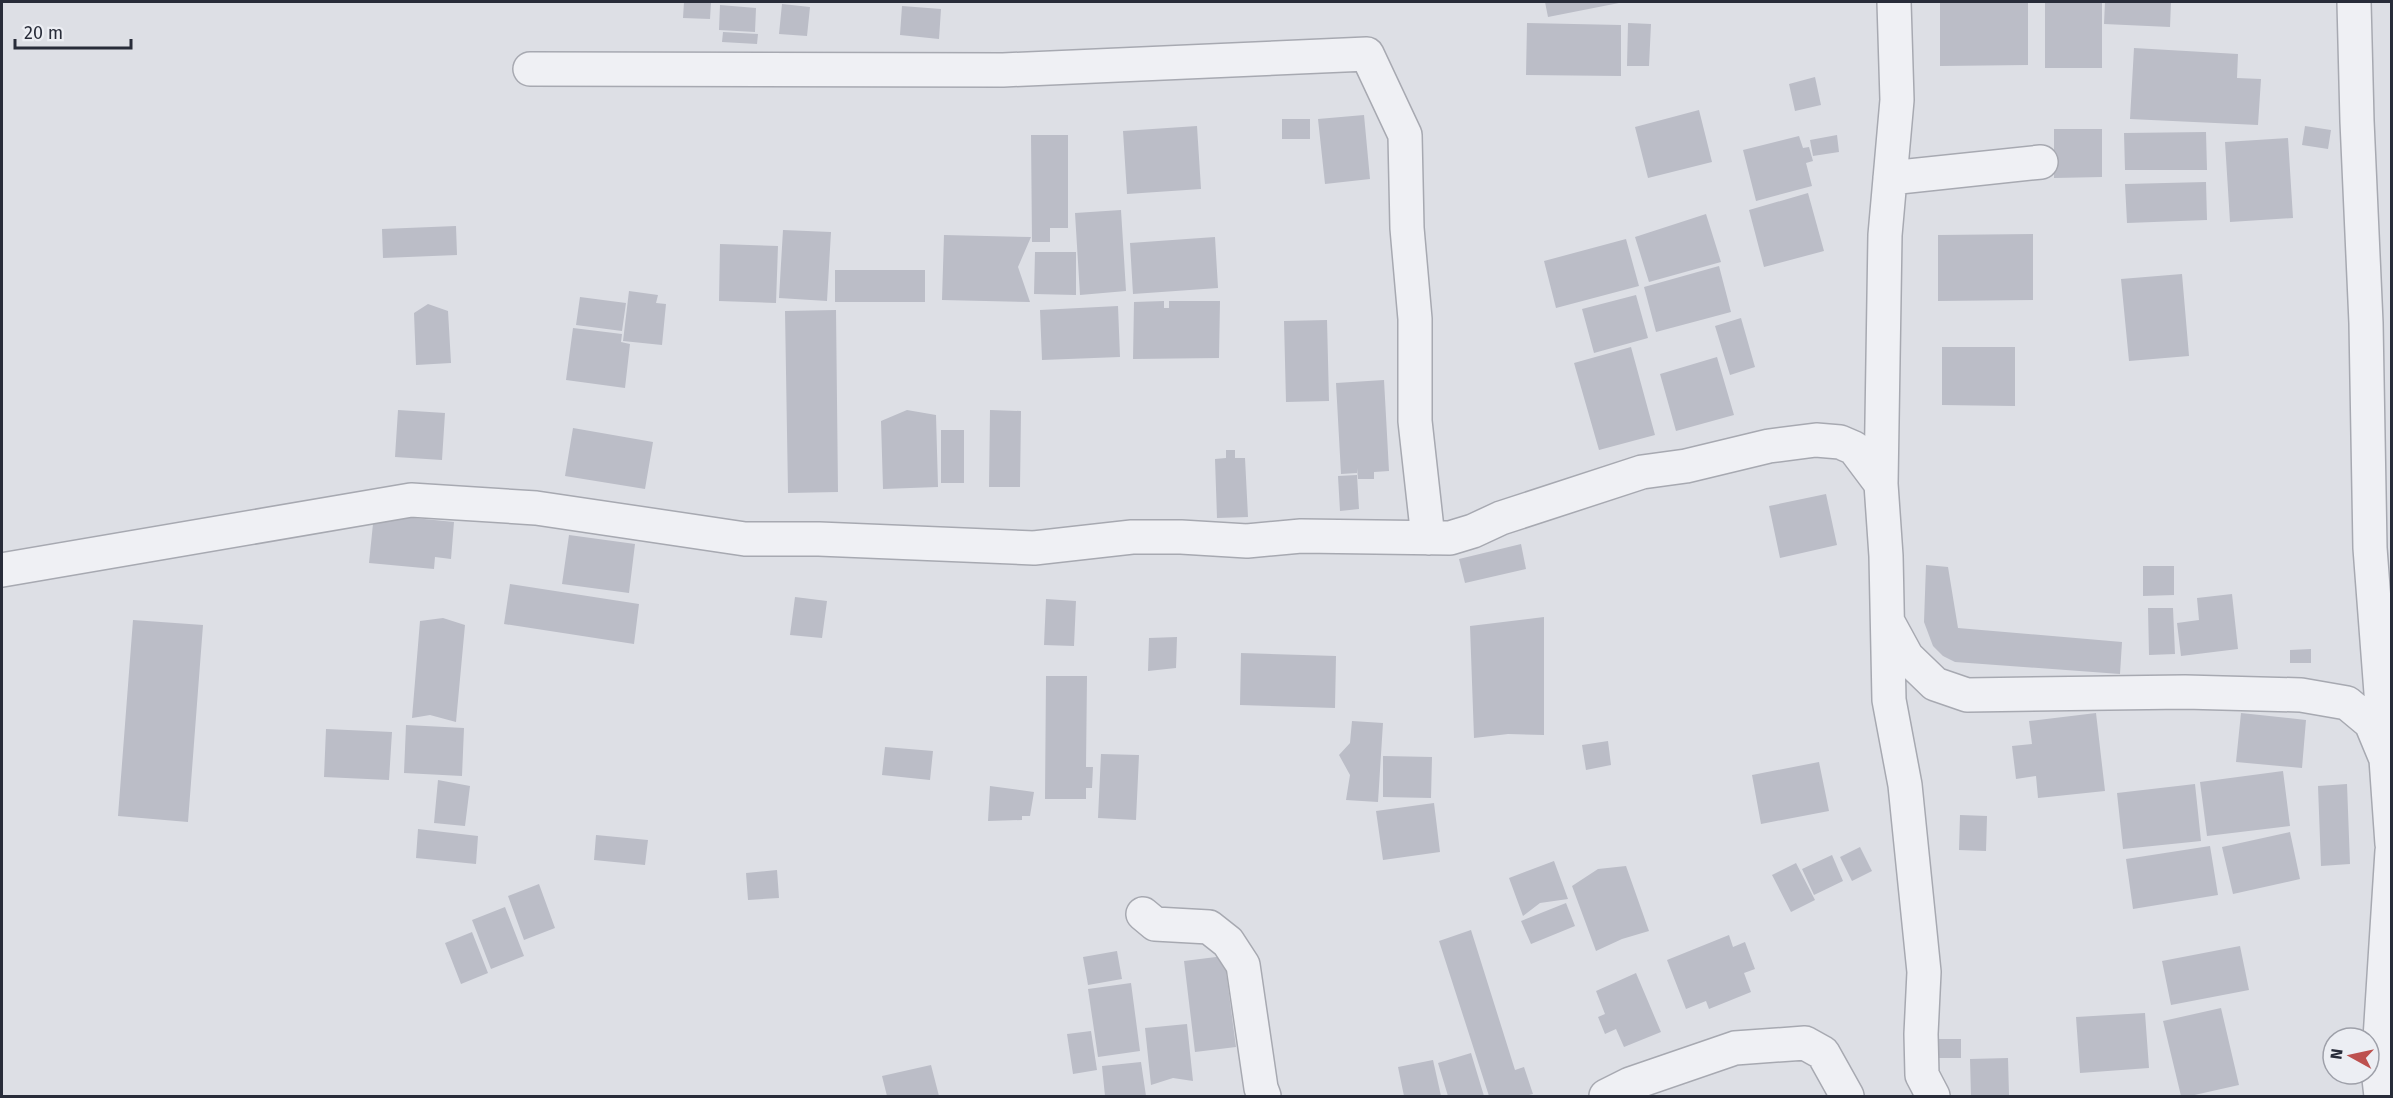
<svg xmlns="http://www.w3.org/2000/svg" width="2393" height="1098" viewBox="0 0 2393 1098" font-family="'Fira Sans',sans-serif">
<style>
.building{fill:#bbbdc7}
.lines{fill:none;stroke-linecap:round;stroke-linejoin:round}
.minor-casing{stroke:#a7a9b1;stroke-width:36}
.minor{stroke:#eff0f4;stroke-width:33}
</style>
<rect width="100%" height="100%" fill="#dddfe5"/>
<!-- building -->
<path class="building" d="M 684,2 L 711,2 L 710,19 L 683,18 Z
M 1545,2 L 1619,2 L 1619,3 L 1548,17 Z
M 1940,2 L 2028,2 L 2028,65 L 1940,66 Z
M 2045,2 L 2102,2 L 2102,68 L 2045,68 Z
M 2105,2 L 2171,2 L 2170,27 L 2104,24 Z
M 782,4 L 810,7 L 807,36 L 779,34 Z
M 720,5 L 756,8 L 755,32 L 719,30 Z
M 902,6 L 941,9 L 939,39 L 900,35 Z
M 1527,23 L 1621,25 L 1621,76 L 1526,75 Z
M 1628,23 L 1651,24 L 1649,66 L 1627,66 Z
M 723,32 L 758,34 L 757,44 L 722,42 Z
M 2134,48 L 2238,54 L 2237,78 L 2261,79 L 2258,125 L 2130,119 Z
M 1815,77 L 1821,105 L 1795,111 L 1789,84 Z
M 1699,110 L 1712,162 L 1648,178 L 1635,127 Z
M 1364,115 L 1370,179 L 1325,184 L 1318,119 Z
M 1282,119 L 1310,119 L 1310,139 L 1282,139 Z
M 1197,126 L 1201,189 L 1127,194 L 1123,131 Z
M 2305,126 L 2331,130 L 2328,149 L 2302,145 Z
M 2054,129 L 2102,129 L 2102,177 L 2054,178 Z
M 2206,132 L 2207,170 L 2125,170 L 2124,133 Z
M 1031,135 L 1068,135 L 1068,228 L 1050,228 L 1050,242 L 1032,242 Z
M 1837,135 L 1839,152 L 1813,156 L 1810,140 Z
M 1799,136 L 1803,148 L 1809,147 L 1813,161 L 1806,163 L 1812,186 L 1756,201 L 1743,150 Z
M 2288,138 L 2293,218 L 2230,222 L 2225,142 Z
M 2206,182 L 2207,220 L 2127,223 L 2125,184 Z
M 1808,193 L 1824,251 L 1764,267 L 1749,210 Z
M 1121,210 L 1126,291 L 1080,295 L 1075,213 Z
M 1706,214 L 1721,262 L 1649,282 L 1635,237 Z
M 456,226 L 457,255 L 383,258 L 382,229 Z
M 783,230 L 831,232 L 827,301 L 779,298 Z
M 2033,234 L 2033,300 L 1938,301 L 1938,235 Z
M 944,235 L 1031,237 L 1018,267 L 1030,302 L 942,300 Z
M 1215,237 L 1218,288 L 1133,294 L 1130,243 Z
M 1626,239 L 1639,286 L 1556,308 L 1544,261 Z
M 720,244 L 778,246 L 776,303 L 719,301 Z
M 1035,252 L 1076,252 L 1076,295 L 1034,294 Z
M 1719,266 L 1731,312 L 1656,332 L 1644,287 Z
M 835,270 L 925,270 L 925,302 L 835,302 Z
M 2182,274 L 2189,356 L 2129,361 L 2121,279 Z
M 629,291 L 658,295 L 656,303 L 666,304 L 662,345 L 623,341 Z
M 1636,295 L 1648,338 L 1594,353 L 1582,309 Z
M 580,297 L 626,303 L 622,331 L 576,325 Z
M 1164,301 L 1164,308 L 1169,308 L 1169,301 L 1220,301 L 1219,358 L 1133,359 L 1134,302 Z
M 428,304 L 448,311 L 451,363 L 416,365 L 414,313 Z
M 1118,306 L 1120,357 L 1042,360 L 1040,310 Z
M 836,310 L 838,492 L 788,493 L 785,311 Z
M 1741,318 L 1755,367 L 1730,375 L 1715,326 Z
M 1327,320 L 1329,401 L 1286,402 L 1284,321 Z
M 573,328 L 622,334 L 621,342 L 630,344 L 625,388 L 566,380 Z
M 1631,347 L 1655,435 L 1599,450 L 1574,363 Z
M 1942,347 L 2015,347 L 2015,406 L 1942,405 Z
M 1717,357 L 1734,415 L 1676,431 L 1660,374 Z
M 1384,380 L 1389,471 L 1374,472 L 1374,479 L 1358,479 L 1357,468 L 1357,473 L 1341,474 L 1336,383 Z
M 398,410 L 445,413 L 442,460 L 395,457 Z
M 907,410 L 936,415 L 938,487 L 883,489 L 881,421 Z
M 990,410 L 1021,411 L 1020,487 L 989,487 Z
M 573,428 L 653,442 L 645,489 L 565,476 Z
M 941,430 L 964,430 L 964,483 L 941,483 Z
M 1226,450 L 1235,450 L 1235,458 L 1245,458 L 1248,517 L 1217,518 L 1215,459 L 1226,458 Z
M 1357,475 L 1359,509 L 1340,511 L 1338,476 Z
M 1826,494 L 1837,545 L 1780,558 L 1769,506 Z
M 374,514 L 454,522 L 451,559 L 435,557 L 434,569 L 369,563 Z
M 569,535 L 635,544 L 629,593 L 562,584 Z
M 1521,544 L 1526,569 L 1465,583 L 1459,559 Z
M 1926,565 L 1948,567 L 1958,628 L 2122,642 L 2120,674 L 1955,662 L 1943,656 L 1933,646 L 1924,622 Z
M 2143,566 L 2174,566 L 2174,595 L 2143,596 Z
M 510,584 L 639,604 L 634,644 L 504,624 Z
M 2232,594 L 2238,649 L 2181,656 L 2177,623 L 2199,620 L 2197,598 Z
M 795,597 L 827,601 L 822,638 L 790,635 Z
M 1046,599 L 1076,601 L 1074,646 L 1044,645 Z
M 2148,608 L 2173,608 L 2175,654 L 2149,655 Z
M 1544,617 L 1544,735 L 1508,734 L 1474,738 L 1470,626 Z
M 443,618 L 465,625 L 456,722 L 430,715 L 412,718 L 420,621 Z
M 133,620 L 203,625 L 188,822 L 118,816 Z
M 1177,637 L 1176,668 L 1148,671 L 1149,638 Z
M 2311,649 L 2311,663 L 2290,663 L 2290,650 Z
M 1241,653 L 1336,656 L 1335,708 L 1240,705 Z
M 1046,676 L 1087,676 L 1086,767 L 1093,767 L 1092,788 L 1086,788 L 1086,799 L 1045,799 Z
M 2096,713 L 2105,791 L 2038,798 L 2036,776 L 2016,779 L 2012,746 L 2032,744 L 2029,721 Z
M 2241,713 L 2306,720 L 2302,768 L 2236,762 Z
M 1352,721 L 1383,723 L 1378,802 L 1346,800 L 1350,775 L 1339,755 L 1350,743 Z
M 406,725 L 464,728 L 462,776 L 404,773 Z
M 326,729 L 392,732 L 389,780 L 324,777 Z
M 1608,741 L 1611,765 L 1586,770 L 1582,745 Z
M 885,747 L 933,751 L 930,780 L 882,775 Z
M 1101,754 L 1139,755 L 1136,820 L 1098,818 Z
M 1383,756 L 1432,757 L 1431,798 L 1383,797 Z
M 1819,762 L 1829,811 L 1761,824 L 1752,775 Z
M 2283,771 L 2290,826 L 2207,836 L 2200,782 Z
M 438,780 L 470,786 L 465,826 L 434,823 Z
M 2195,784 L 2201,841 L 2123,849 L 2117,793 Z
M 2347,784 L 2350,864 L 2321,866 L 2318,786 Z
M 990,786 L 1034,792 L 1030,816 L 1022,816 L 1022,820 L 988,821 Z
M 1434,803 L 1440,852 L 1383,860 L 1376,811 Z
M 1960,815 L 1987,816 L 1986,851 L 1959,850 Z
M 418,829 L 478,836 L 476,864 L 416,858 Z
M 2290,832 L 2300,879 L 2233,894 L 2222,847 Z
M 596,835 L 648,840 L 645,865 L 594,860 Z
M 2210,846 L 2218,895 L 2133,909 L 2126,859 Z
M 1860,847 L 1872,871 L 1852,881 L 1840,857 Z
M 1832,855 L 1843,881 L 1814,895 L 1802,869 Z
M 1554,861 L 1568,899 L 1540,903 L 1523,916 L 1509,878 Z
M 1796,863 L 1815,900 L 1791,912 L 1772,875 Z
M 1626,866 L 1649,931 L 1622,939 L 1596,951 L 1572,886 L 1598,869 Z
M 777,870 L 779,898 L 748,900 L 746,873 Z
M 539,884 L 555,928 L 524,940 L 508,896 Z
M 1566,903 L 1575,926 L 1531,944 L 1521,921 Z
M 505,907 L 524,956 L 491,969 L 472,920 Z
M 1471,930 L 1515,1070 L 1524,1067 L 1533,1094 L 1525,1096 L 1489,1096 L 1439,941 Z
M 472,932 L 488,973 L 461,984 L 445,943 Z
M 1729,935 L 1733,947 L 1745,942 L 1755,969 L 1744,973 L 1751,992 L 1709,1009 L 1706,1001 L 1686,1009 L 1667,960 Z
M 2240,946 L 2249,990 L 2171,1005 L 2162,961 Z
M 1117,951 L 1122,979 L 1088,985 L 1083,957 Z
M 1224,956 L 1236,1047 L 1195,1052 L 1184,961 Z
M 1636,973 L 1661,1032 L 1624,1047 L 1616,1029 L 1605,1034 L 1598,1017 L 1605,1014 L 1596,991 Z
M 1131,983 L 1140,1051 L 1098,1057 L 1088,989 Z
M 2221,1008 L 2239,1085 L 2190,1096 L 2181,1096 L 2163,1021 Z
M 2145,1013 L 2149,1068 L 2080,1073 L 2076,1017 Z
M 1187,1024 L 1193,1081 L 1173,1078 L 1151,1085 L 1145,1028 Z
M 1091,1031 L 1097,1070 L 1073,1074 L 1067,1034 Z
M 1928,1039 L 1961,1039 L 1961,1058 L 1928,1058 Z
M 1471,1053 L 1484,1096 L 1448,1096 L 1438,1063 Z
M 2008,1058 L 2009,1095 L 1971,1096 L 1970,1059 Z
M 1433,1060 L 1441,1096 L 1404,1096 L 1398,1067 Z
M 1141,1062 L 1146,1096 L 1105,1096 L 1102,1066 Z
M 931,1065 L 939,1096 L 887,1096 L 882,1076 Z"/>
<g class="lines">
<defs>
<path id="minor" d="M 1894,2 L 1897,100 L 1885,235 L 1881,484 L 1886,556 L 1889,700 L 1905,785 L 1924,972 L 1921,1034 L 1922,1075 L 1933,1096
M 2354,2 L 2357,121 L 2366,323 L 2370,548 L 2386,759
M 530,69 L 1003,70 L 1367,54 L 1405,135 L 1407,228 L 1415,319 L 1415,421 L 1428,538
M 1890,178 L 2041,162
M 2,570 L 411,500 L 536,508 L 745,539 L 819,539 L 1034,548 L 1132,537 L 1181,537 L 1247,541 L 1301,536 L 1450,538 L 1473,531 L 1501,518 L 1642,472 L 1686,466 L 1769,446 L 1816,440 L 1840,442 L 1854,448 L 1881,484
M 1889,624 L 1907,657 L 1935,684 L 1967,695 L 2185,692 L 2301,695 L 2347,703 L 2371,723 L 2386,759 L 2392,844
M 1143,914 L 1155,924 L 1209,927 L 1228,942 L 1243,965 L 1261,1088 L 1264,1096
M 1606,1096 L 1630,1084 L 1735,1048 L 1805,1043 L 1823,1053 L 1847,1096
M 2381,1096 L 2378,1070 L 2392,851"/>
</defs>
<!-- minor casing -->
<use href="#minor" class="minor-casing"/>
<!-- minor -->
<use href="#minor" class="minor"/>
</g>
<!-- border -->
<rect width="2393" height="1098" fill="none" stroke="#282c39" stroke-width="6"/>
<!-- north arrow -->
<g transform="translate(2351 1056) rotate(278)"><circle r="28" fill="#eceef3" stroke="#9ea0a9" stroke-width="1.5"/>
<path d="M0-4.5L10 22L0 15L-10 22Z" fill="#bd514f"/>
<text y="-9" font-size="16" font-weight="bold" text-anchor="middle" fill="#282c39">N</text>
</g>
<!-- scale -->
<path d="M15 39v9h116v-9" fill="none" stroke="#282c39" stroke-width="3"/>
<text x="24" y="39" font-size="18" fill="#282c39" stroke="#eceef3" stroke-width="4.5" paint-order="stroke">20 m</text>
</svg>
